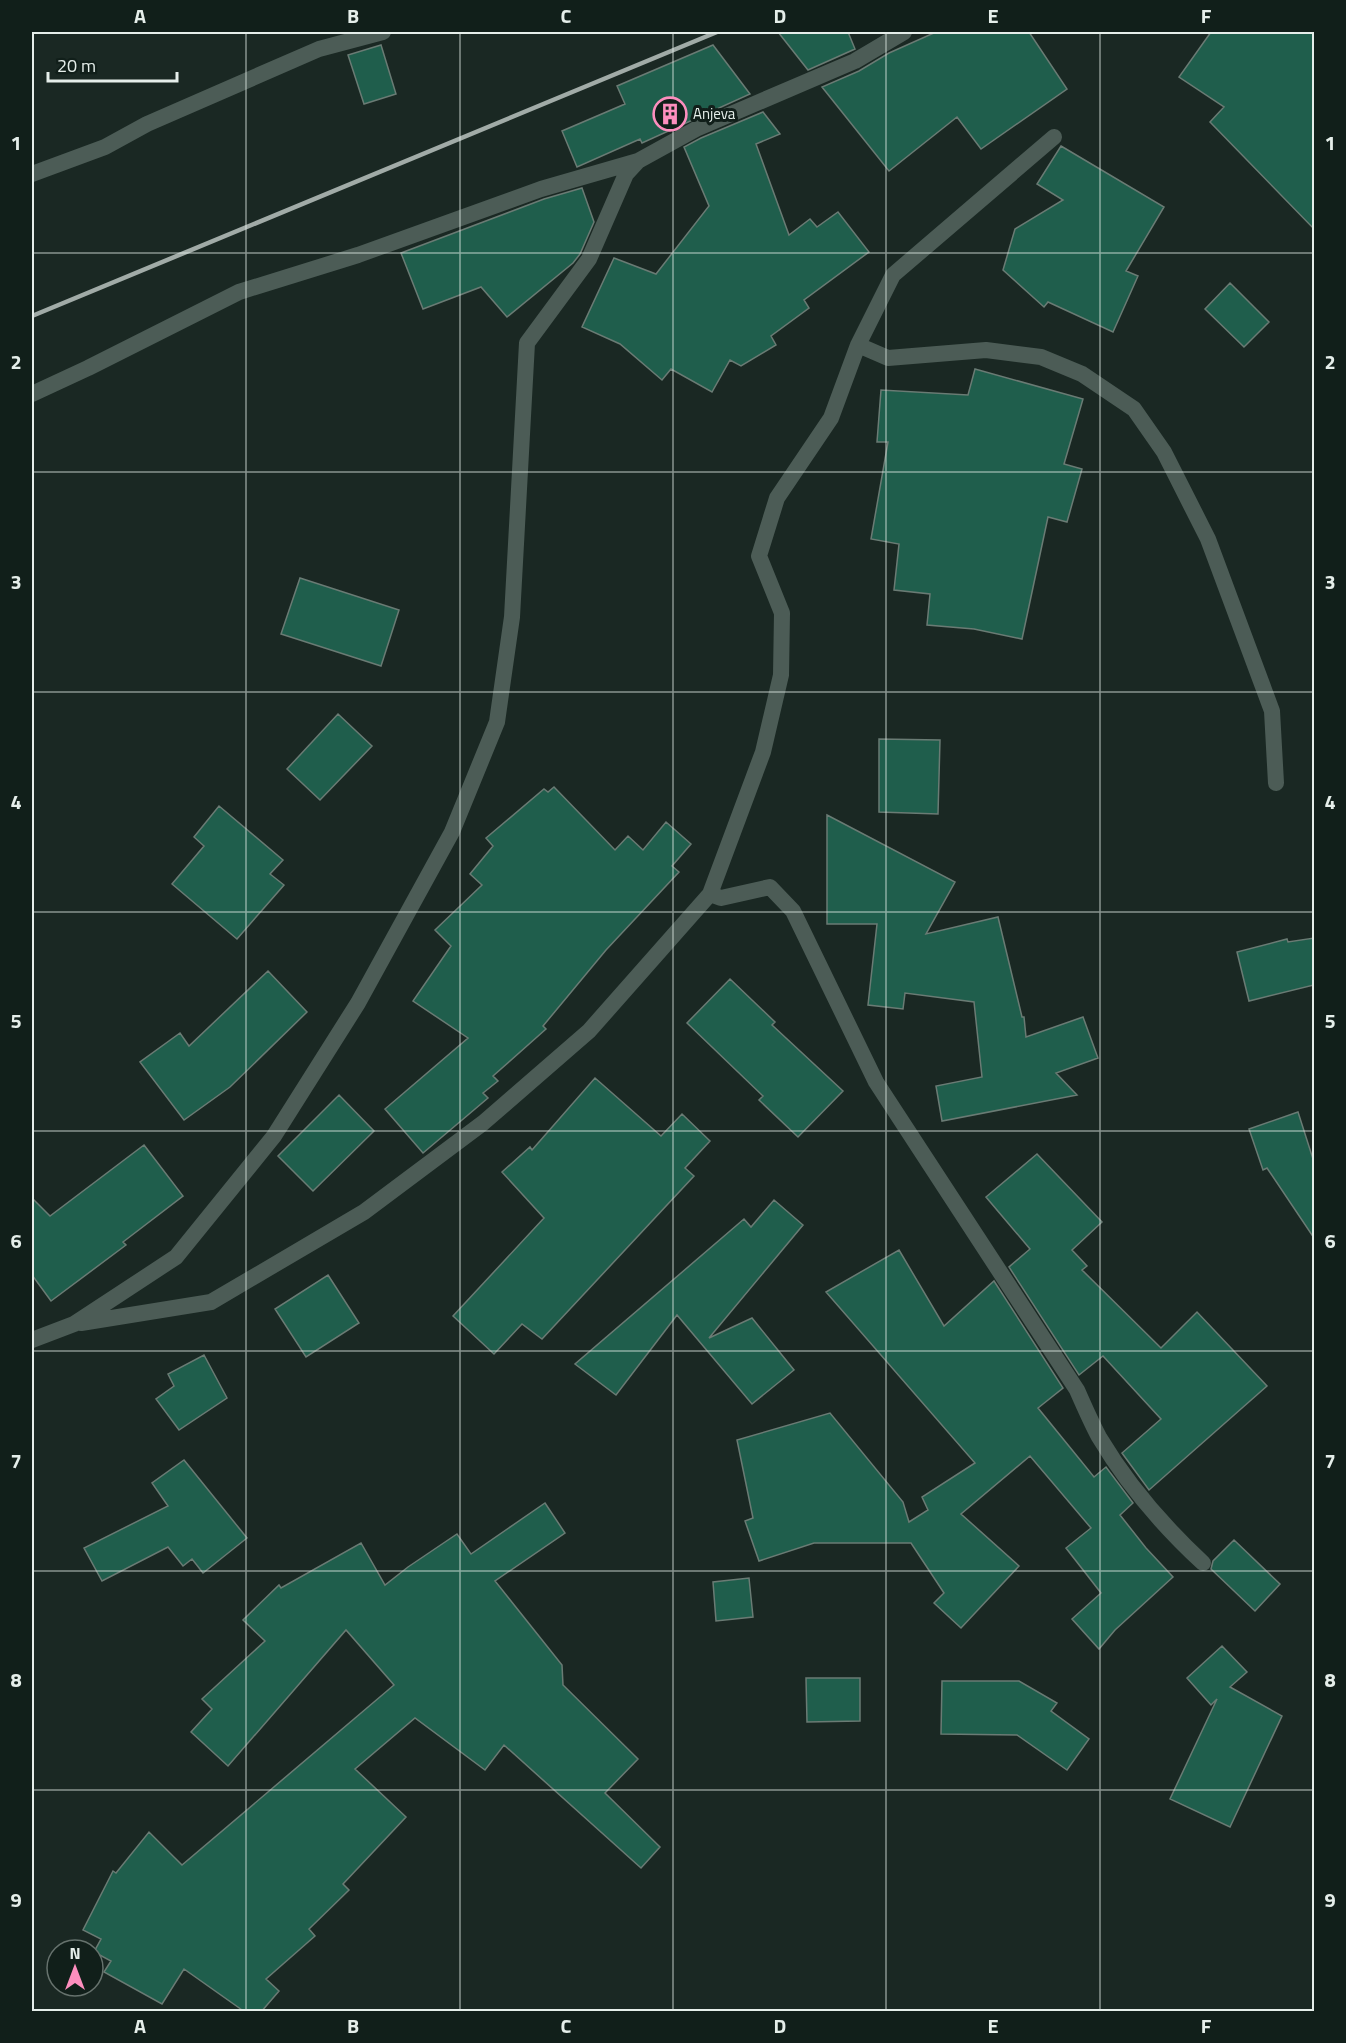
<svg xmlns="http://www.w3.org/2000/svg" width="1346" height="2043" viewBox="0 0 1346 2043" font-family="'Titillium Web',sans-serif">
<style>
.building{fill:#1f5e4c;stroke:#6a7b74;stroke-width:1.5}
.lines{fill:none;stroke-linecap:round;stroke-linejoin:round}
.minor{stroke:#4c5c56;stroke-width:16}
.rail{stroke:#a1aba7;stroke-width:4.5}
.grid{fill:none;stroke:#e5eeea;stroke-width:1.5;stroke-opacity:0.55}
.labels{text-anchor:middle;stroke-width:6;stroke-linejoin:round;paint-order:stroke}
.poi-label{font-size:15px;fill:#e5eeea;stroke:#111f1a;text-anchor:start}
.neatline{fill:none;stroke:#e5eeea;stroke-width:2}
.grid-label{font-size:20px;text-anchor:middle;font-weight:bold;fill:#e5eeea}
</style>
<rect width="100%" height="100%" fill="#1a2823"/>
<!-- building -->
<path class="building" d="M 778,32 L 848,32 L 855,49 L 808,70 Z
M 936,32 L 1029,32 L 1067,89 L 981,149 L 957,117 L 889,171 L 822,87 L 859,71 L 889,53 Z
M 1211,32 L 1314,32 L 1314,229 L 1210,122 L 1224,107 L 1179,77 Z
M 381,45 L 396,94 L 364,104 L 348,55 Z
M 713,45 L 750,94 L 642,143 L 640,139 L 577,167 L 562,131 L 625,104 L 617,86 Z
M 763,112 L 780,134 L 756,144 L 789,235 L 810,219 L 817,227 L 838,212 L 869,252 L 804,300 L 809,308 L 771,336 L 776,345 L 741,366 L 730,360 L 712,392 L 671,369 L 662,380 L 620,344 L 582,327 L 614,258 L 656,274 L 709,206 L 684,147 L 701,138 Z
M 1061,146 L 1164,207 L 1126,271 L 1138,276 L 1113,332 L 1048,302 L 1044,307 L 1003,270 L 1015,229 L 1063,200 L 1037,184 Z
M 582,188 L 594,222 L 580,254 L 573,263 L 507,317 L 481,287 L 423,309 L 401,253 L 544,199 Z
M 1230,283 L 1269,322 L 1244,347 L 1205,309 Z
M 975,369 L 1083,399 L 1064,464 L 1082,469 L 1067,522 L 1048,517 L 1022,639 L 974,629 L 927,625 L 930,594 L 894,590 L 899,544 L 871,539 L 888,442 L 877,442 L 881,390 L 968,395 Z
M 300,578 L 399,610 L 381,666 L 281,634 Z
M 338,714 L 372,746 L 320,800 L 287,769 Z
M 879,739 L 940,740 L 938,814 L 879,812 Z
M 554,787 L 615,850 L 628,836 L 643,850 L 666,822 L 691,844 L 672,866 L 679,872 L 606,950 L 543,1026 L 546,1029 L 493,1076 L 498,1081 L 483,1093 L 488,1098 L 423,1153 L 385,1109 L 468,1038 L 413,1001 L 451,946 L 435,930 L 482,885 L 470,874 L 493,846 L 486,838 L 544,789 L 548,792 Z
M 219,806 L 283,860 L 270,874 L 284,885 L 237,939 L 172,884 L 204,846 L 194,837 Z
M 827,815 L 955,882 L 926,934 L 998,917 L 1022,1017 L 1024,1017 L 1026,1037 L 1083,1017 L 1098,1058 L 1056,1073 L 1077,1095 L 942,1121 L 936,1086 L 982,1077 L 974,1002 L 905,993 L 903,1009 L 868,1005 L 877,924 L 827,924 Z
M 1314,938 L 1314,985 L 1249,1001 L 1237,952 L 1287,939 L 1288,942 Z
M 268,971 L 307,1012 L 230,1087 L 184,1120 L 140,1062 L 180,1033 L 189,1046 Z
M 730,979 L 775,1022 L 772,1025 L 843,1091 L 798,1137 L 759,1100 L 763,1096 L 687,1023 Z
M 595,1078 L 661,1136 L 682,1114 L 710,1141 L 685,1168 L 694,1176 L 542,1339 L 522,1324 L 494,1354 L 453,1316 L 544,1218 L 502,1172 L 530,1147 L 532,1150 Z
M 339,1095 L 374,1131 L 313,1191 L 278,1156 Z
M 1298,1112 L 1314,1162 L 1314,1238 L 1267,1168 L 1263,1170 L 1249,1129 Z
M 144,1145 L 183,1196 L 123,1242 L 126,1245 L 51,1301 L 32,1275 L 32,1198 L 50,1216 Z
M 1037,1154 L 1102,1222 L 1072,1250 L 1087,1266 L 1082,1270 L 1161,1348 L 1197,1312 L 1267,1386 L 1149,1490 L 1122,1453 L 1161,1419 L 1103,1356 L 1079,1375 L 1009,1267 L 1030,1249 L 986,1197 Z
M 774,1200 L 803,1225 L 709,1338 L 752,1318 L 794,1370 L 752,1404 L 677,1315 L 616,1395 L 575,1364 L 744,1219 L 751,1227 Z
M 899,1250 L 944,1326 L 994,1281 L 1063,1388 L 1038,1408 L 1094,1477 L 1106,1467 L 1133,1503 L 1120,1515 L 1146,1548 L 1173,1577 L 1115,1630 L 1099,1649 L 1072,1619 L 1101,1593 L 1066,1548 L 1091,1528 L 1030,1456 L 961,1514 L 1019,1566 L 961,1628 L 934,1603 L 944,1593 L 911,1543 L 814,1543 L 759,1561 L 745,1521 L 753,1518 L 737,1440 L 830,1413 L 903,1502 L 909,1522 L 928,1510 L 922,1497 L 975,1463 L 826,1292 Z
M 328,1275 L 359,1323 L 306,1357 L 275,1309 Z
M 204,1355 L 227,1398 L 179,1430 L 156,1399 L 174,1386 L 168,1374 Z
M 184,1460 L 247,1538 L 203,1573 L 192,1559 L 183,1566 L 168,1547 L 102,1581 L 84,1548 L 168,1506 L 152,1483 Z
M 545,1503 L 565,1533 L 495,1581 L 562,1665 L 563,1685 L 638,1759 L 605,1793 L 660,1847 L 641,1868 L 504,1745 L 485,1770 L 415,1718 L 355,1769 L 406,1817 L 343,1884 L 349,1890 L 309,1929 L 315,1936 L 266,1979 L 279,1991 L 261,2012 L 245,2012 L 184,1969 L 162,2004 L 104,1972 L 111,1961 L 94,1952 L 101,1939 L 83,1930 L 113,1871 L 116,1873 L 149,1832 L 182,1865 L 394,1685 L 346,1630 L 228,1766 L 191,1732 L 212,1709 L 202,1699 L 265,1641 L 243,1620 L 279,1585 L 281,1588 L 361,1543 L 385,1585 L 408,1567 L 457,1534 L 471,1554 Z
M 1234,1540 L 1280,1584 L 1255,1611 L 1211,1569 L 1213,1561 Z
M 749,1578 L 753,1617 L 716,1621 L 713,1582 Z
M 1222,1646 L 1247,1672 L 1230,1687 L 1282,1716 L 1230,1827 L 1170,1799 L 1217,1699 L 1211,1705 L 1187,1678 Z
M 806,1678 L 860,1678 L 860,1721 L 807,1722 Z
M 942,1681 L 1019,1681 L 1057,1703 L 1051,1711 L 1089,1739 L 1067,1770 L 1017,1735 L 941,1734 Z"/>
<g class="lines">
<!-- minor -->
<path class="minor" d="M 32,174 L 105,147 L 147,124 L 319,49 L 383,32
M 858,345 L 888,358 L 986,350 L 1041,357 L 1082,374 L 1134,409 L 1164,452 L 1208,539 L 1272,711 L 1276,783
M 32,394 L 88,368 L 239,292 L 358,255 L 541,189 L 638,161
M 710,894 L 721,898 L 770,887 L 793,911 L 876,1082 L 1077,1390 C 1084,1406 1091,1422 1099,1437 C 1127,1484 1163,1526 1203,1563
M 81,1323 L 211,1302 L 364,1212 L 483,1123 L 589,1031 L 710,894 L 763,752 L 781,675 L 782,613 L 759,556 L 777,498 L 831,418 L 858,345 L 893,275 L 1054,137
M 32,1340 L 74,1324 L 176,1257 L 274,1136 L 358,1003 L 452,832 L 497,722 L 512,617 L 527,343 L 589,259 L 626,174 L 638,161 L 696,129 L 855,61 L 904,32"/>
<!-- rail -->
<path class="rail" d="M 32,316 L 717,32"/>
</g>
<!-- grid -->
<path class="grid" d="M 246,32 L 246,2012M 460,32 L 460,2012M 673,32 L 673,2012M 886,32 L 886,2012M 1100,32 L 1100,2012M 32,253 L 1314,253M 32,472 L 1314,472M 32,692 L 1314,692M 32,912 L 1314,912M 32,1131 L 1314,1131M 32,1351 L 1314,1351M 32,1571 L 1314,1571M 32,1790 L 1314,1790"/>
<!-- icons -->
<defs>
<symbol id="building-ring" viewBox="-11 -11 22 22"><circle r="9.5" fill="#111f1a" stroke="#fd8ebe" stroke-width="1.5"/><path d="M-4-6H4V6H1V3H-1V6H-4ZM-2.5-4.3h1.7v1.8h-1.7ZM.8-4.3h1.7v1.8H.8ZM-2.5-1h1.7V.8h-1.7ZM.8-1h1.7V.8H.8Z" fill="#fd8ebe"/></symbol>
</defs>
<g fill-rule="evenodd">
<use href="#building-ring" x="651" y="95" width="38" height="38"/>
</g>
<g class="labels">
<!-- poi labels -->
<g class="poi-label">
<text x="693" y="119">Anjeva</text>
</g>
</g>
<!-- border -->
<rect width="1346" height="2043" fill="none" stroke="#111f1a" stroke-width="66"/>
<!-- north arrow -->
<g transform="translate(75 1968)"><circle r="28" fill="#111f1a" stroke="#66726d" stroke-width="1.5"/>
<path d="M0-4.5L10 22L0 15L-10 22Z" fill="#fd8ebe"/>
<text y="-9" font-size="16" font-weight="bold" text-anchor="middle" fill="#e5eeea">N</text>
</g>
<!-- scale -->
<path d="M48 72v9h129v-9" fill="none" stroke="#e5eeea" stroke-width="3"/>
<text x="57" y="72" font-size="18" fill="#e5eeea" stroke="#111f1a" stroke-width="4.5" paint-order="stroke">20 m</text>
<rect x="33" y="33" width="1280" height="1977" class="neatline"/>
<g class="grid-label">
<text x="140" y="23">A</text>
<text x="353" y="23">B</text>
<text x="566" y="23">C</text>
<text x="780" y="23">D</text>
<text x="993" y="23">E</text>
<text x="1206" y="23">F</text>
<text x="16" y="150">1</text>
<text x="1330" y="150">1</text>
<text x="16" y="369">2</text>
<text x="1330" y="369">2</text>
<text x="16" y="589">3</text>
<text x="1330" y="589">3</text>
<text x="16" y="809">4</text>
<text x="1330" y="809">4</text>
<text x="16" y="1028">5</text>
<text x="1330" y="1028">5</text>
<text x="16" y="1248">6</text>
<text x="1330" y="1248">6</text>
<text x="16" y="1468">7</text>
<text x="1330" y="1468">7</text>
<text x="16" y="1687">8</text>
<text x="1330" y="1687">8</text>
<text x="16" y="1907">9</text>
<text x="1330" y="1907">9</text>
<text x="140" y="2033">A</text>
<text x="353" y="2033">B</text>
<text x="566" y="2033">C</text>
<text x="780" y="2033">D</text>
<text x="993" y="2033">E</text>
<text x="1206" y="2033">F</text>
</g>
</svg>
